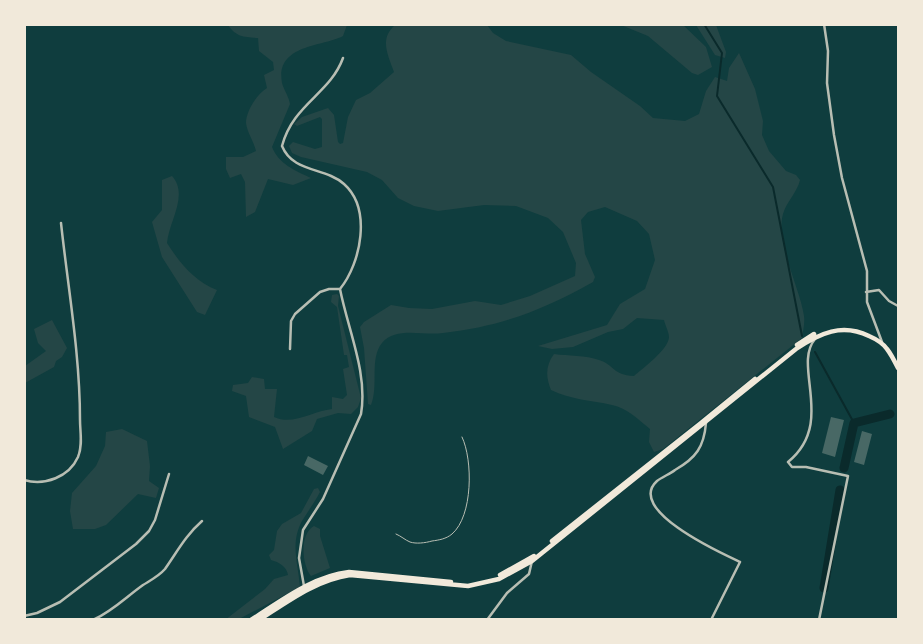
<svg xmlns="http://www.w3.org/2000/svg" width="923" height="644" viewBox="0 0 923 644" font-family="Montserrat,sans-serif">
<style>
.green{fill:#244646}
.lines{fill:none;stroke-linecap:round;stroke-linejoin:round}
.stream{stroke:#0a2a2b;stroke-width:2}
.river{stroke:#0a2a2b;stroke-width:9}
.building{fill:#486865}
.service{stroke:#b8beb3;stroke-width:1}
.minor{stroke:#b8beb3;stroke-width:2.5}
.trunk{stroke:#f1e9da;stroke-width:4.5}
</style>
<rect width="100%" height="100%" fill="#0f3d3e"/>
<!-- green -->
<path class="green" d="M 228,25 L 347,25 L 343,36 C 323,47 275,44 282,83 C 284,90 289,97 290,104 L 272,147 C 279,164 294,170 311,178 L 293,185 L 268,179 L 255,212 L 246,217 L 245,182 L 241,174 L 230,178 L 226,169 L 226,157 L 243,157 L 256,151 C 254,142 247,132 246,123 C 246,111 257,94 267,88 L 264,75 L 274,70 L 273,62 L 259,51 L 258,38 C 244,37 236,37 228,25 Z
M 395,25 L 487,25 L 493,33 L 506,41 L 571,55 L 591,72 L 640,106 L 653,118 L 685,121 L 699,114 L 706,91 L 715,77 L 727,81 L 729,68 L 739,53 L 755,89 L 763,121 L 762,135 L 769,151 L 786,171 L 796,175 L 800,180 C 797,193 786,202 783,214 C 775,242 800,288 804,316 C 805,323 803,331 802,338 L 663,449 L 654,452 L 649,442 L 650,429 C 639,420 627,408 612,405 C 591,400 571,400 551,390 C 546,378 545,366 554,354 C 568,356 586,355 599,360 C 615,365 612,375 634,376 C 642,369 669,349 669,337 C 669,332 665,325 664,320 L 637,318 L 623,329 L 608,332 L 573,347 L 552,349 L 538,346 L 607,325 L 620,304 L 645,289 L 655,260 L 649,234 L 637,221 L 605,207 L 588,212 L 581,220 L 585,254 L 595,277 L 593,282 C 541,311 502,326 443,333 C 423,336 396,326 382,343 C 369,359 379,385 371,405 L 368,404 L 364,348 L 360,327 L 364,322 L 391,305 L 409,308 L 432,309 L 475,301 L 501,305 L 530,296 L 575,276 L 576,263 L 563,232 L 548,218 L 516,206 L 484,205 L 438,211 L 414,206 L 398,198 L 382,180 L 367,172 L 301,157 L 292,153 L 289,146 L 293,142 L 315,149 L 322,147 L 322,119 L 320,117 L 297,126 L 294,124 L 302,117 L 328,108 L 334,115 L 338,142 L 340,144 L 343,143 L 348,117 L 356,100 L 370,93 L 394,72 C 388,55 379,39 395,25 Z
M 621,25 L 683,25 L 706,47 L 712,67 L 698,75 L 692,73 L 648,36 Z
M 696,25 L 716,25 L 726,52 L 725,58 L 715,55 Z
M 172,176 C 189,195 169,221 167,243 C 179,262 195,282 217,290 L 205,315 L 197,312 L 162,257 L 152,222 L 162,210 L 162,180 Z
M 337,294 L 339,296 L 338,306 L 361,398 L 358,407 L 351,414 L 338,413 L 317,419 L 312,431 L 283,449 L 275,427 L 249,417 L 246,396 L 232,391 L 233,385 L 248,383 L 252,377 L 264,379 L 265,389 L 277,389 L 274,417 C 293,426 313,411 332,409 L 332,397 L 343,399 L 347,395 L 343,369 L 349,367 L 347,355 L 344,355 L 337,307 L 331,302 L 332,295 Z
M 52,320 L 67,348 L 62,357 L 56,361 L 54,367 L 25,383 L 25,366 L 46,351 L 38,343 L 34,329 Z
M 122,429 L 147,441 L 150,466 L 149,481 L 159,488 L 156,498 L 138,494 L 106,525 L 95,529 L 73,529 L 70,511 L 72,493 L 96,466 L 105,446 L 106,432 Z
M 318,488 L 320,492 C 315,502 308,511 302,521 C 290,543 298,563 300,587 L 239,619 L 225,620 L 265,589 L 274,579 L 288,575 C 287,567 279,562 271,560 L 269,555 L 274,550 L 277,531 L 282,524 L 301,513 L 314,489 Z
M 314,526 L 320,529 L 320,536 L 330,568 L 311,576 C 302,565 299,534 314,526 Z"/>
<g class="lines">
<!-- stream -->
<path class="stream" d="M 704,24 L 722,53 L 717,96 L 773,187 L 802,336
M 815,352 L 854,423"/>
<!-- river -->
<path class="river" d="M 844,468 L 854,423 L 890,414
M 824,588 L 840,490"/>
</g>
<!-- building -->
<path class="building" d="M 831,417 L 844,420 L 835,457 L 822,453 Z
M 862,431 L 872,434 L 864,465 L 854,462 Z
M 308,456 L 328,466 L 323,475 L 304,465 Z"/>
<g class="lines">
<!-- service -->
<path class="service" d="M 396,534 C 401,536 405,540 410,542 C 416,544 425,543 432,541 C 439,540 446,539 452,534 C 473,516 473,460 462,437"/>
<!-- minor -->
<path class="minor" d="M 824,24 L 828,51 L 827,83 L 834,135 L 842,178 L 867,271 L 867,302 L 882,342
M 866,292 L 879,290 L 889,301 L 898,306
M 815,339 C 792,366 836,423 788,462 L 792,467 L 806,467 L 848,476 L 819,620
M 290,349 L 291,321 L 295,314 L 320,292 L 329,289 L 340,289
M 706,423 C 704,447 696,458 675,470 C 670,474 662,477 657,481 C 625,510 723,554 740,562 L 711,620
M 24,480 C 45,486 69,477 78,457 C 83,445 80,432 80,420 C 80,354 68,288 61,223
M 304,586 L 299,558 L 303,530 L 323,499 L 361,414 C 368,373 348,330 340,289 C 361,263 372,209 344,184 C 325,167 293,173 282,146 C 293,104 330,94 343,58
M 24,616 L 37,613 L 60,602 L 136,544 L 149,531 L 155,520 L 169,474
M 93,620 C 113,611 126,597 143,585 C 151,580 159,576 165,569 C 177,552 186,535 202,521
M 487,620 L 507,593 L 529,574 L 532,561"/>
<!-- trunk -->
<path class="trunk" d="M 797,345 L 814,334
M 701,423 L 755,379
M 552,541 L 701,423
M 500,575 L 534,556
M 251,620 C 281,601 313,576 349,572 L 451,582
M 259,620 C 287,602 316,580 350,575 L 468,586 L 499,579 L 532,561 L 796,349 C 820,333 842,323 869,336 C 876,339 882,342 887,349 C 891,354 895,362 898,368"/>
</g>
<!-- border -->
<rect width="923" height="644" fill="none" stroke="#f1e9da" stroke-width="52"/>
</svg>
